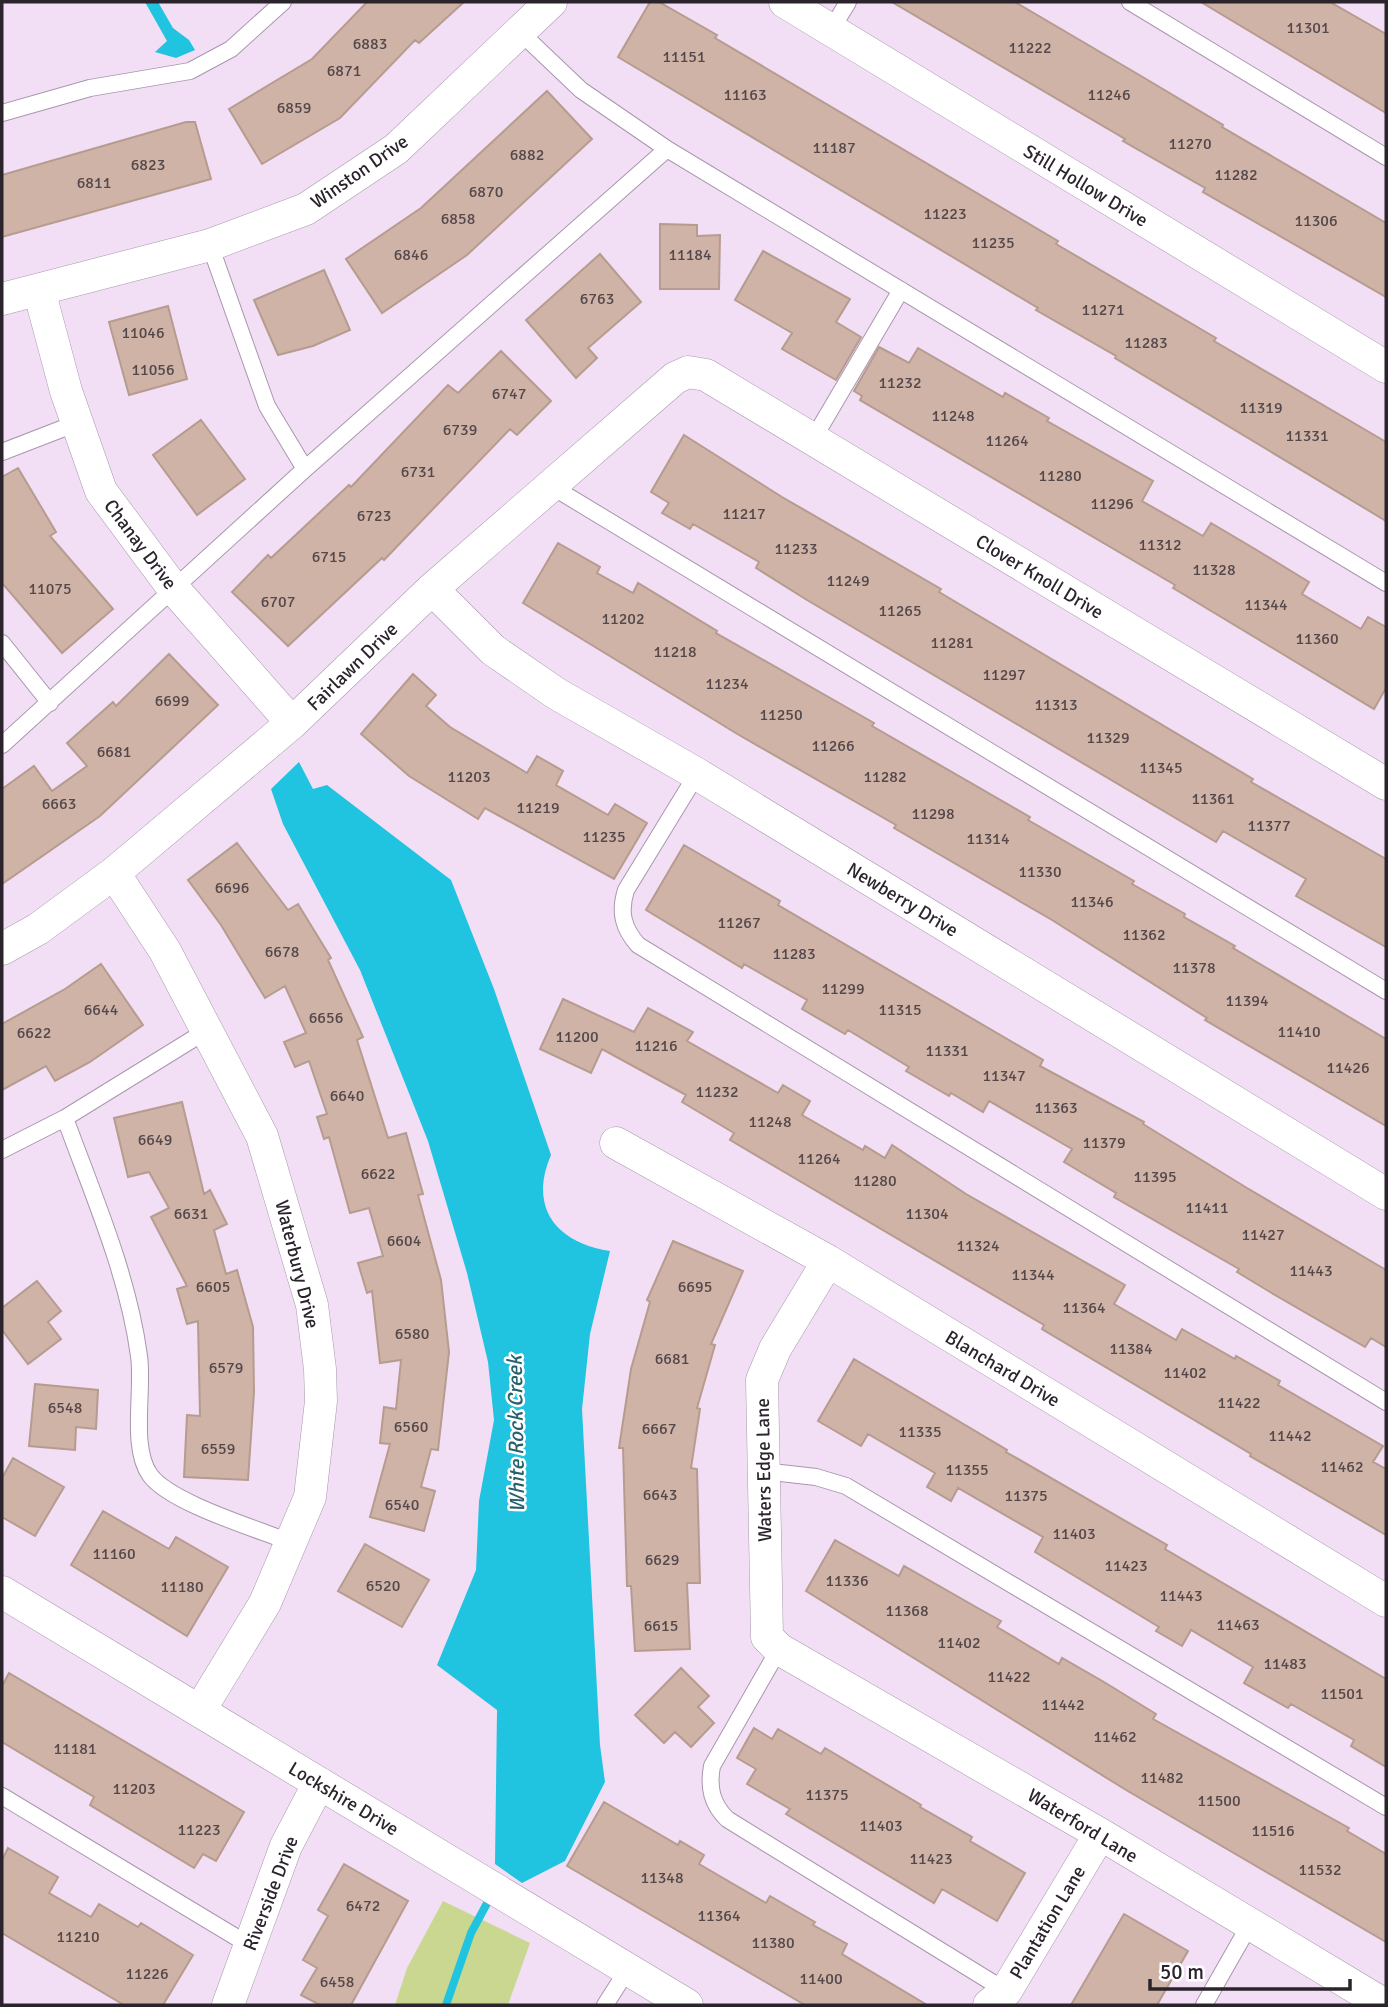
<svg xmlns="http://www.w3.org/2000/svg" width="1388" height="2007" viewBox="0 0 1388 2007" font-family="Signika,sans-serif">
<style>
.green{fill:#cad790}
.water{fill:#20c3e0}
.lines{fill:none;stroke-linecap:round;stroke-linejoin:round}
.stream{stroke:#20c3e0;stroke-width:8}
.building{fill:#cfb3a7;stroke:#b69b8f;stroke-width:2}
.lane-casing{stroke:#a897ac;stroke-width:18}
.street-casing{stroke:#a897ac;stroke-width:33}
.lane{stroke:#fff;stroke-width:16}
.street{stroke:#fff;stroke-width:32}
.labels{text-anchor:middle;stroke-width:5;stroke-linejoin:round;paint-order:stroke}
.number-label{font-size:16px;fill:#54484b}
.street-label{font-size:19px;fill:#2b242c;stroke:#fff}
.water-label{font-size:21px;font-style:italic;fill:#25606c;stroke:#fff}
</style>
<rect width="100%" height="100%" fill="#f2dff6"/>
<!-- green -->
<path class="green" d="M 443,1901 L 530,1943 L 508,2005 L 395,2005 L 407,1968 Z"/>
<!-- water -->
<path class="water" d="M 145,2 L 158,2 L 173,28 L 189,40 L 195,50 L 176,58 L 155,52 L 167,41 Z
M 299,762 L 313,789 L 327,785 L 451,880 L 494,989 L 551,1155 C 528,1208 557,1243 610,1251 L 590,1334 L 582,1409 L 600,1745 L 605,1782 L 565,1861 L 522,1883 L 495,1864 L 497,1710 L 437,1665 L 476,1570 L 479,1501 L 494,1420 L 488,1362 L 467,1273 L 428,1141 L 360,970 L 283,824 L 271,789 Z"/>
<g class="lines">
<!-- stream -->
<path class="stream" d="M 446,2005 L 471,1933 L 492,1894"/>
</g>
<!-- building -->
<path class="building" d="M 367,2 L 464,2 L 419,43 L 415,40 L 340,118 L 262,164 L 229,109 L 312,59 Z
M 650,2 L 659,2 L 717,35 L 715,38 L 1058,241 L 1056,244 L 1216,338 L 1214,341 L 1386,442 L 1386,521 L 1115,358 L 1116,356 L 1036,310 L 1038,308 L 618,57 Z
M 892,2 L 1015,2 L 1141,76 L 1223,125 L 1222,127 L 1386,223 L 1386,297 L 1203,192 L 1205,188 L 1123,141 L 1125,139 Z
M 1201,2 L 1330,2 L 1386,34 L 1386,113 Z
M 547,91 L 592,139 L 467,255 L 382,313 L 346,259 L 421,208 Z
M 186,122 L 195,122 L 211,179 L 2,237 L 2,175 Z
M 660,224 L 697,225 L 697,236 L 720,235 L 719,289 L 660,289 Z
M 763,251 L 850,299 L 836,322 L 861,337 L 836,380 L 782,349 L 792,333 L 735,300 Z
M 600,254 L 641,302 L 588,348 L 597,358 L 576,378 L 526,320 Z
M 324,270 L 350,330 L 313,346 L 278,355 L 254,300 Z
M 168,306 L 187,379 L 129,395 L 109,322 Z
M 879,347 L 909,363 L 918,348 L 1003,397 L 1005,393 L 1049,418 L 1047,421 L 1153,481 L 1142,501 L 1203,536 L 1211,523 L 1255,549 L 1309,582 L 1302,594 L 1361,629 L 1368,617 L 1386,627 L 1386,688 L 1374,709 L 1173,588 L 1175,585 L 860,400 L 862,396 L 854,391 Z
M 501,351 L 551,401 L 517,435 L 510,429 L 384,560 L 382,558 L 288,646 L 232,592 L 268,555 L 271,558 L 349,485 L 351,487 L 448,385 L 458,393 Z
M 201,420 L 245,479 L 197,515 L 153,455 Z
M 684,435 L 782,497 L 941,589 L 939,592 L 1253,779 L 1251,782 L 1386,859 L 1386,947 L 1296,896 L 1306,879 L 1223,831 L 1216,842 L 807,600 L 756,568 L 759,562 L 693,524 L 690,529 L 662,513 L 669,503 L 651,492 Z
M 18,468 L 56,532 L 50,536 L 113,609 L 62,653 L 2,583 L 2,477 Z
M 558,543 L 600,567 L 597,573 L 633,593 L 638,583 L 717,631 L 716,633 L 874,723 L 872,726 L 1030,817 L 1028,820 L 1134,881 L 1132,884 L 1185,914 L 1184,917 L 1235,946 L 1233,948 L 1386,1039 L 1386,1126 L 1205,1020 L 1207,1018 L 1052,920 L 894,828 L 896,825 L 739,735 L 523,603 Z
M 169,654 L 218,705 L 100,816 L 2,884 L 2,789 L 34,766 L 52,791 L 87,766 L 67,743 L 113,702 L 116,706 Z
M 413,674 L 436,695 L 426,706 L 450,727 L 527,773 L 537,756 L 563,771 L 556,785 L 608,815 L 615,804 L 647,823 L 614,879 L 485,808 L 478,819 L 409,776 L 361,734 Z
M 237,843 L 288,910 L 298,904 L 331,958 L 328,960 L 363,1037 L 357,1040 L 388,1138 L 406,1133 L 423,1194 L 418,1195 L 441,1280 L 449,1352 L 438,1450 L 431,1449 L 421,1487 L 435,1491 L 424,1531 L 370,1517 L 390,1444 L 380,1443 L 384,1407 L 396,1409 L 401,1360 L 380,1363 L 372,1291 L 367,1293 L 358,1263 L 383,1256 L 369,1208 L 350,1213 L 329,1137 L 324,1139 L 317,1117 L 327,1114 L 309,1061 L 295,1067 L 284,1042 L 306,1033 L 285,986 L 265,998 L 221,925 L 188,880 Z
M 684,845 L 780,901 L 778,905 L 1043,1060 L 1040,1066 L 1144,1122 L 1143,1124 L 1247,1188 L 1386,1270 L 1386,1347 L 1371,1338 L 1365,1347 L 1270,1292 L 1237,1272 L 1239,1269 L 1114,1197 L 1116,1193 L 1064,1162 L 1072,1149 L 989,1101 L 983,1112 L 951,1093 L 949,1096 L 906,1071 L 909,1067 L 848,1030 L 845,1034 L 802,1009 L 807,1000 L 744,964 L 742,968 L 646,910 Z
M 101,964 L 143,1025 L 90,1062 L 55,1081 L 46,1066 L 2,1090 L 2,1024 L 65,989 Z
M 563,999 L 634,1032 L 648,1008 L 693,1032 L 687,1041 L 778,1093 L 783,1085 L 810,1101 L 802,1115 L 863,1150 L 865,1146 L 885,1158 L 892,1145 L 966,1194 L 1125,1285 L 1114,1304 L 1176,1340 L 1182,1329 L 1235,1359 L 1236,1356 L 1280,1381 L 1278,1385 L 1383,1446 L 1373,1462 L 1386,1469 L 1386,1535 L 1250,1456 L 1251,1454 L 1042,1329 L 1044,1325 L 730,1140 L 734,1133 L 682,1102 L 686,1095 L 602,1049 L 591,1073 L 540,1049 Z
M 182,1102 L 204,1194 L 210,1190 L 227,1224 L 214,1230 L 226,1274 L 237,1270 L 253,1327 L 254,1392 L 248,1480 L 184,1477 L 187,1415 L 200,1416 L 198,1321 L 187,1324 L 177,1289 L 187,1286 L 151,1217 L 169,1208 L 149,1172 L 128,1177 L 114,1118 Z
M 673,1241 L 743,1271 L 711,1344 L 715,1345 L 697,1408 L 700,1409 L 691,1468 L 697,1469 L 700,1583 L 687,1583 L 690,1649 L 635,1651 L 631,1586 L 627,1586 L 623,1448 L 619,1448 L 631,1369 L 650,1302 L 647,1300 Z
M 37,1281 L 61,1311 L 48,1322 L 61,1339 L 28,1364 L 2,1330 L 2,1308 Z
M 854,1359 L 1007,1450 L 1006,1452 L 1167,1545 L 1165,1549 L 1386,1679 L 1386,1767 L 1351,1746 L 1354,1740 L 1291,1704 L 1288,1708 L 1244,1683 L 1253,1667 L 1191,1630 L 1182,1646 L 1156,1631 L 1159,1627 L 1035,1552 L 1043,1537 L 958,1488 L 951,1501 L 927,1487 L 935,1473 L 868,1434 L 861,1446 L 818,1421 Z
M 35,1384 L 98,1390 L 96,1429 L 76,1427 L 75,1450 L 29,1446 Z
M 13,1458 L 64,1487 L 35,1536 L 2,1517 L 2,1478 Z
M 103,1511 L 169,1549 L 176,1537 L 228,1567 L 187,1636 L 71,1565 Z
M 835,1540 L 899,1576 L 904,1566 L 976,1607 L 1001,1621 L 997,1627 L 1059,1664 L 1062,1658 L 1104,1682 L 1156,1714 L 1153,1719 L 1349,1828 L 1347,1831 L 1386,1854 L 1386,1942 L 1126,1790 L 806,1591 Z
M 365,1544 L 429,1580 L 402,1627 L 338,1591 Z
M 681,1668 L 709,1696 L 698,1707 L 714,1723 L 691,1747 L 675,1732 L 664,1743 L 635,1715 Z
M 9,1673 L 244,1812 L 216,1861 L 203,1854 L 194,1868 L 90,1805 L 94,1797 L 2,1742 L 2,1686 Z
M 754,1728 L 772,1739 L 778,1729 L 821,1754 L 825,1748 L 921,1805 L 920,1807 L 972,1837 L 970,1841 L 1025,1873 L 997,1921 L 942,1889 L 934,1903 L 786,1814 L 790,1809 L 747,1784 L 756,1769 L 737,1758 Z
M 604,1802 L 678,1845 L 680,1841 L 704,1855 L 699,1864 L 766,1903 L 770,1896 L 815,1922 L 813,1925 L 847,1944 L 842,1954 L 927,2005 L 805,2005 L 567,1866 Z
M 8,1848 L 58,1877 L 49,1893 L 91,1917 L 99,1904 L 138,1927 L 141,1923 L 193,1955 L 163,2005 L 124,2005 L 2,1933 L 2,1860 Z
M 344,1864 L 408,1901 L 351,2005 L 320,2005 L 301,1995 L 317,1968 L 303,1960 L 328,1916 L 318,1910 Z
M 1124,1914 L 1188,1951 L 1157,2005 L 1071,2005 Z"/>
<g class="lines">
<defs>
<path id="lane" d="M 1130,2 L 1386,157
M 831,30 L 848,2
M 519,31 L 581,90 L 667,149 L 1386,583
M 2,113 L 90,88 L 190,71 L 231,49 L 283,2
M 210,245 L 267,406 L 305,469
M 812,441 L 901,290
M 2,452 L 77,423
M 551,486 L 1386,991
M 2,643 L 50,703
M 2,745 L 305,469 L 667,149
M 697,774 L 626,890 C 619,912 623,928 638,945 L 1386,1402
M 206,1031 L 65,1118 C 93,1195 128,1274 139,1356 C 144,1390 130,1447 150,1475 C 170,1503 258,1529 292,1543
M 2,1150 L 65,1118
M 763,1471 L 816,1477 L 846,1486 L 1386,1807
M 779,1649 L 712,1766 C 708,1788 712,1804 727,1819 L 1006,1991
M 2,1796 L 249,1945
M 605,2005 L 628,1969
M 1204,2005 L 1249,1926"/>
<path id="street" d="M 785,2 L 1386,367
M 39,290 L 66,391 L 101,491 L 173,588 L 292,723
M 2,299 L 210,245 L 306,209 L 396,149 L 551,2
M 432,589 L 493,650 L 557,694 L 697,774 L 1386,1194
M 114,873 L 165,951 L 262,1136 L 312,1305 L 320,1369 L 321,1401 L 310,1497 L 265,1603 L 200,1710
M 2,949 L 38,929 L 114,873 L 292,723 L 432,589 L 675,378 L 688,372 L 706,375 L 1386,784
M 616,1143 L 828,1261 L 1386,1601
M 828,1261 L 775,1349 L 762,1380 L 767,1637 L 779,1649 L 1100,1834 L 1385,2005
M 2,1592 L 687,2005
M 228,2005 L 286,1846 L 319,1783
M 989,2005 L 1006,1991 L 1100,1834"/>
</defs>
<!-- lane casing -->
<use href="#lane" class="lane-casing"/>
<!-- street casing -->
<use href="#street" class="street-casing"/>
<!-- lane -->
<use href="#lane" class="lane"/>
<!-- street -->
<use href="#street" class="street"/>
</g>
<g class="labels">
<!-- number labels -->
<g class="number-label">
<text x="1308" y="33">11301</text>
<text x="370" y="49">6883</text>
<text x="1030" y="53">11222</text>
<text x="684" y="62">11151</text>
<text x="344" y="76">6871</text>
<text x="745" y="100">11163</text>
<text x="1109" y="100">11246</text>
<text x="294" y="113">6859</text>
<text x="1190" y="149">11270</text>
<text x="834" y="153">11187</text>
<text x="527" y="160">6882</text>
<text x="148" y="170">6823</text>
<text x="1236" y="180">11282</text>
<text x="94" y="188">6811</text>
<text x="486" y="197">6870</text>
<text x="945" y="219">11223</text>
<text x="458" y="224">6858</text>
<text x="1316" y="226">11306</text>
<text x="993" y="248">11235</text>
<text x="411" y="260">6846</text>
<text x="690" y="260">11184</text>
<text x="597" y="304">6763</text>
<text x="1103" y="315">11271</text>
<text x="143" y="338">11046</text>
<text x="1146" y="348">11283</text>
<text x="153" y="375">11056</text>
<text x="900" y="388">11232</text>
<text x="509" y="399">6747</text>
<text x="1261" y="413">11319</text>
<text x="953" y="421">11248</text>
<text x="460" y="435">6739</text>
<text x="1307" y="441">11331</text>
<text x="1007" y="446">11264</text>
<text x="418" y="477">6731</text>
<text x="1060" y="481">11280</text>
<text x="1112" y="509">11296</text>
<text x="744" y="519">11217</text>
<text x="374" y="521">6723</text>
<text x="1160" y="550">11312</text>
<text x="796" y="554">11233</text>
<text x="329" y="562">6715</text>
<text x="1214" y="575">11328</text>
<text x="848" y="586">11249</text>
<text x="50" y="594">11075</text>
<text x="278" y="607">6707</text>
<text x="1266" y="610">11344</text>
<text x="900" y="616">11265</text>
<text x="623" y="624">11202</text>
<text x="1317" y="644">11360</text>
<text x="952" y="648">11281</text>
<text x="675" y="657">11218</text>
<text x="1004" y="680">11297</text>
<text x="727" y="689">11234</text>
<text x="172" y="706">6699</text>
<text x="1056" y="710">11313</text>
<text x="781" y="720">11250</text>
<text x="1108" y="743">11329</text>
<text x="833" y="751">11266</text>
<text x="114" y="757">6681</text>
<text x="1161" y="773">11345</text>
<text x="469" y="782">11203</text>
<text x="885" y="782">11282</text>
<text x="1213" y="804">11361</text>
<text x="59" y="809">6663</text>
<text x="538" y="813">11219</text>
<text x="933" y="819">11298</text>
<text x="1269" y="831">11377</text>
<text x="604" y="842">11235</text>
<text x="988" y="844">11314</text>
<text x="1040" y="877">11330</text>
<text x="232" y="893">6696</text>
<text x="1092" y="907">11346</text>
<text x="739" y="928">11267</text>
<text x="1144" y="940">11362</text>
<text x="282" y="957">6678</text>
<text x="794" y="959">11283</text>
<text x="1194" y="973">11378</text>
<text x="843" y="994">11299</text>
<text x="1247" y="1006">11394</text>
<text x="101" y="1015">6644</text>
<text x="900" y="1015">11315</text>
<text x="326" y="1023">6656</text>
<text x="1299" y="1037">11410</text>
<text x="34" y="1038">6622</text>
<text x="577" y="1042">11200</text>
<text x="656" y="1051">11216</text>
<text x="947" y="1056">11331</text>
<text x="1348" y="1073">11426</text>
<text x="1004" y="1081">11347</text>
<text x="717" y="1097">11232</text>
<text x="347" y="1101">6640</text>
<text x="1056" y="1113">11363</text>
<text x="770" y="1127">11248</text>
<text x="155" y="1145">6649</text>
<text x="1104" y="1148">11379</text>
<text x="819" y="1164">11264</text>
<text x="378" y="1179">6622</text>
<text x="1155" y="1182">11395</text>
<text x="875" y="1186">11280</text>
<text x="1207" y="1213">11411</text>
<text x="191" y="1219">6631</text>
<text x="927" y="1219">11304</text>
<text x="1263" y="1240">11427</text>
<text x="404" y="1246">6604</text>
<text x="978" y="1251">11324</text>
<text x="1311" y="1276">11443</text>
<text x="1033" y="1280">11344</text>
<text x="213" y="1292">6605</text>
<text x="695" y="1292">6695</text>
<text x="1084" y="1313">11364</text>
<text x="412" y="1339">6580</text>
<text x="1131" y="1354">11384</text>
<text x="672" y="1364">6681</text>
<text x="226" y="1373">6579</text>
<text x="1185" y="1378">11402</text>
<text x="1239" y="1408">11422</text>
<text x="65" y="1413">6548</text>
<text x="411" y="1432">6560</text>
<text x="659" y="1434">6667</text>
<text x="920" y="1437">11335</text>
<text x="1290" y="1441">11442</text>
<text x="218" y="1454">6559</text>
<text x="1342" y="1472">11462</text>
<text x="967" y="1475">11355</text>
<text x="660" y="1500">6643</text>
<text x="1026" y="1501">11375</text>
<text x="402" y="1510">6540</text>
<text x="1074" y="1539">11403</text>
<text x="114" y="1559">11160</text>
<text x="662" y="1565">6629</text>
<text x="1126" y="1571">11423</text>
<text x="847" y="1586">11336</text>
<text x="383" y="1591">6520</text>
<text x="182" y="1592">11180</text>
<text x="1181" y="1601">11443</text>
<text x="907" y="1616">11368</text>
<text x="1238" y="1630">11463</text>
<text x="661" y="1631">6615</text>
<text x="959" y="1648">11402</text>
<text x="1285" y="1669">11483</text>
<text x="1009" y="1682">11422</text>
<text x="1342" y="1699">11501</text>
<text x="1063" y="1710">11442</text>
<text x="1115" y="1742">11462</text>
<text x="75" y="1754">11181</text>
<text x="1162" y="1783">11482</text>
<text x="134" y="1794">11203</text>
<text x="827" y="1800">11375</text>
<text x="1219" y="1806">11500</text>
<text x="881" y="1831">11403</text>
<text x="199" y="1835">11223</text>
<text x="1273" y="1836">11516</text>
<text x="931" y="1864">11423</text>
<text x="1320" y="1875">11532</text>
<text x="662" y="1883">11348</text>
<text x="363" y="1911">6472</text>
<text x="719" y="1921">11364</text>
<text x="78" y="1942">11210</text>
<text x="773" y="1948">11380</text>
<text x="147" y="1979">11226</text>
<text x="821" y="1984">11400</text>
<text x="337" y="1987">6458</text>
</g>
<!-- street labels -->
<g class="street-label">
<text transform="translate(359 171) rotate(-35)" y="7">Winston Drive</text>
<text transform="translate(1086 185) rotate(31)" y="7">Still Hollow Drive</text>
<text transform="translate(141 544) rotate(53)" y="7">Chanay Drive</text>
<text transform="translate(1040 576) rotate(31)" y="7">Clover Knoll Drive</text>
<text transform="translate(352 666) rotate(-44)" y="7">Fairlawn Drive</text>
<text transform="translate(903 899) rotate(31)" y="7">Newberry Drive</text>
<text transform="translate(298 1264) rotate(76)" y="7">Waterbury Drive</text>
<text transform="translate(1003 1368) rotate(31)" y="7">Blanchard Drive</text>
<text transform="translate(763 1470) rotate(-91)" y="7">Waters Edge Lane</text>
<text transform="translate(344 1798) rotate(31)" y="7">Lockshire Drive</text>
<text transform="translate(1083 1825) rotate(31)" y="7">Waterford Lane</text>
<text transform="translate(270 1893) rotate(-69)" y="7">Riverside Drive</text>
<text transform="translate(1047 1922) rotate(-59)" y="7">Plantation Lane</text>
</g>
<!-- water labels -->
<g class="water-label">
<text transform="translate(516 1434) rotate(-91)" y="7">White Rock Creek</text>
</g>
</g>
<!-- border -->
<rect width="1388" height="2007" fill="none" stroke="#2b242c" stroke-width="7"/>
<!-- scale -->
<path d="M1150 1979v10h200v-10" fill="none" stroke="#2b242c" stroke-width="3.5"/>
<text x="1160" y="1979" font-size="21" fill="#2b242c" stroke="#ffffff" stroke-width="5" paint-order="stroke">50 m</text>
</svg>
